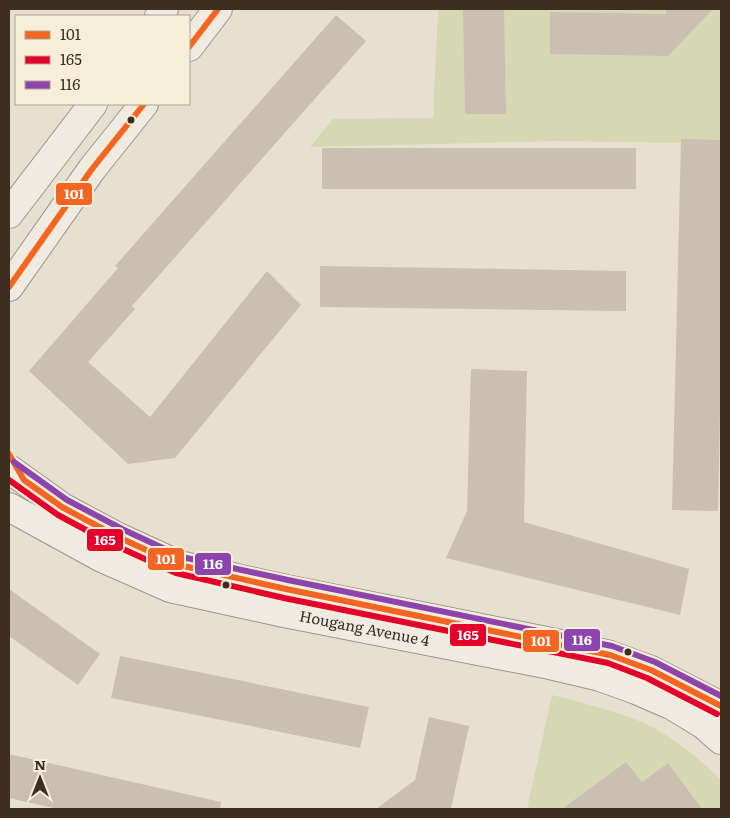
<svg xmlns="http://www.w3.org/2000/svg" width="730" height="818" viewBox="0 0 730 818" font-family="Literata,serif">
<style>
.green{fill:#d6d7b3}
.building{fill:#cbbfb2}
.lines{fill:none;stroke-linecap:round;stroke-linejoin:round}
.secondary-casing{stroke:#9c958a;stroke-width:30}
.secondary{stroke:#efebe3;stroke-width:28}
.bus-1-casing{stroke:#f7eed8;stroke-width:10}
.bus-2-casing{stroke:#f7eed8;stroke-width:10}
.bus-3-casing{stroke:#f7eed8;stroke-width:10}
.bus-1{stroke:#f26522;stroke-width:6}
.bus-2{stroke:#e4002b;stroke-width:6}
.bus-3{stroke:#8e44ad;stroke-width:6}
.bus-dot{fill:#3d2e20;stroke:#f7eed8;stroke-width:2}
.labels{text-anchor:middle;stroke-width:4;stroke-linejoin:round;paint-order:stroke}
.street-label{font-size:15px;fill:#3d2e20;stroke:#f7eed8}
.line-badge{stroke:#f7eed8;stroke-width:2}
.badge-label{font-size:14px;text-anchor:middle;font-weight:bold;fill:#fff}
</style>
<rect width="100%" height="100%" fill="#e7e0d1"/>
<!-- green -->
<path class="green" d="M 438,9 L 721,9 L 721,142 L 673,143 L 558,141 L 310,147 L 333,119 L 433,118 Z
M 552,695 C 586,704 623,712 654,728 C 679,742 701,760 721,780 L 721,809 L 527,809 Z"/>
<!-- building -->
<path class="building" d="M 463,9 L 504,9 L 506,114 L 465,114 Z
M 666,9 L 713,9 L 668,56 L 550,54 L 550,12 L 666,14 Z
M 336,15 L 366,41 L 132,306 L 135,309 L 88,362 L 150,417 L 267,271 L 301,305 L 175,458 L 128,464 L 29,371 L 118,268 L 115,266 Z
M 681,139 L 721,140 L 721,365 L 718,511 L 672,510 Z
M 322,148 L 636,148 L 636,189 L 322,189 Z
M 320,266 L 626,271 L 626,311 L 320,307 Z
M 471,369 L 527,371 L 524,522 L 689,569 L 680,615 L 446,558 L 467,511 Z
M 9,589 L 100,654 L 78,685 L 9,636 Z
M 120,656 L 369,707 L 360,748 L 111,698 Z
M 429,717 L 469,726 L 451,809 L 376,809 L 415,780 Z
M 9,754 L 221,802 L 220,809 L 58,809 L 9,798 Z
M 626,762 L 642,782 L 668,763 L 702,809 L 562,809 Z"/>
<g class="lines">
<defs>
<g id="secondary">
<path d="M 159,16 L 164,9"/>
<path d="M 189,47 L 218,9"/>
<path d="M 9,214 L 93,104"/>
<path d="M 9,287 L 92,169 L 144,104"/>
<path d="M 9,469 L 62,507 L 118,537 L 179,565 L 286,589 L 551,642 L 610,655 L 651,670 L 721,706"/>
<path id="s1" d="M 9,507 L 102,558 L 170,588 L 284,613 L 545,664 L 600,677 L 636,690 L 673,706 L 704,725 L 721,740"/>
</g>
</defs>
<!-- secondary casing -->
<use href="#secondary" class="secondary-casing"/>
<!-- secondary -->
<use href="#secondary" class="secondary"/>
<defs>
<path id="bus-1" d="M 189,47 L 218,9
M 9,287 L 92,169 L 144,104
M 9,454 L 24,480 L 62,507 L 118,537 L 179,565 L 286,589 L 610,655 L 651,670 L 721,706"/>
<path id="bus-2" d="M 9,480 L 58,515 L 114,545 L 176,573 L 284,598 L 608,663 L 647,678 L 717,714"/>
<path id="bus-3" d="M 14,462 L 67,500 L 122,529 L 182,557 L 288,580 L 612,646 L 655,662 L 721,696"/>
</defs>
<!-- bus-1 casing -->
<use href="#bus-1" class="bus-1-casing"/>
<!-- bus-2 casing -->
<use href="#bus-2" class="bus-2-casing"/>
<!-- bus-3 casing -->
<use href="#bus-3" class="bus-3-casing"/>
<!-- bus-1 -->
<use href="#bus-1" class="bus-1"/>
<!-- bus-2 -->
<use href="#bus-2" class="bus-2"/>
<!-- bus-3 -->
<use href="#bus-3" class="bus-3"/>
</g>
<!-- markers -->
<g class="bus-dot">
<circle cx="131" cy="120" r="4.5"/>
<circle cx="226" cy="585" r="4.5"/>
<circle cx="628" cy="652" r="4.5"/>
</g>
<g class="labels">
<!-- street labels -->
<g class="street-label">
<text dy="5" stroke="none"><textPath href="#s1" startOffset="379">Hougang Avenue 4</textPath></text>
</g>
</g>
<g class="line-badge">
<rect x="55" y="182" width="38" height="24" rx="5" fill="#f26522"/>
<rect x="86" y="528" width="38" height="24" rx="5" fill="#e4002b"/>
<rect x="147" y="547" width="38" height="24" rx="5" fill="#f26522"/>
<rect x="194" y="552" width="38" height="24" rx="5" fill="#8e44ad"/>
<rect x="449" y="623" width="38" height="24" rx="5" fill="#e4002b"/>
<rect x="563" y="628" width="38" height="24" rx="5" fill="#8e44ad"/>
<rect x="522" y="629" width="38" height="24" rx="5" fill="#f26522"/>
</g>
<g class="badge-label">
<text x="74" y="199">101</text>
<text x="105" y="545">165</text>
<text x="166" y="564">101</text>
<text x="213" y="569">116</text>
<text x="468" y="640">165</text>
<text x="582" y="645">116</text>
<text x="541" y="646">101</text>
</g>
<!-- border -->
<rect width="730" height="818" fill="none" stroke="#3d2e20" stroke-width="20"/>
<!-- legend -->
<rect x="15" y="15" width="175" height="90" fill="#f7eed8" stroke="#ada18e"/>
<rect x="25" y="31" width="25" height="8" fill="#f26522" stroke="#ada18e"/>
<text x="60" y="40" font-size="15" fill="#3d2e20">101</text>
<rect x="25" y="56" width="25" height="8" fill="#e4002b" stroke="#ada18e"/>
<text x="60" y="65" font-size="15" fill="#3d2e20">165</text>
<rect x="25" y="81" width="25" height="8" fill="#8e44ad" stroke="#ada18e"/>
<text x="60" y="90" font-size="15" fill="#3d2e20">116</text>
<!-- north arrow -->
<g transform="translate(40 778)" stroke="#f7eed8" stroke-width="4" paint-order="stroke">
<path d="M0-4L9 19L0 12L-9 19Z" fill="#3d2e20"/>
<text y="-8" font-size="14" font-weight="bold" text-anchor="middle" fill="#3d2e20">N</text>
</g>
</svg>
